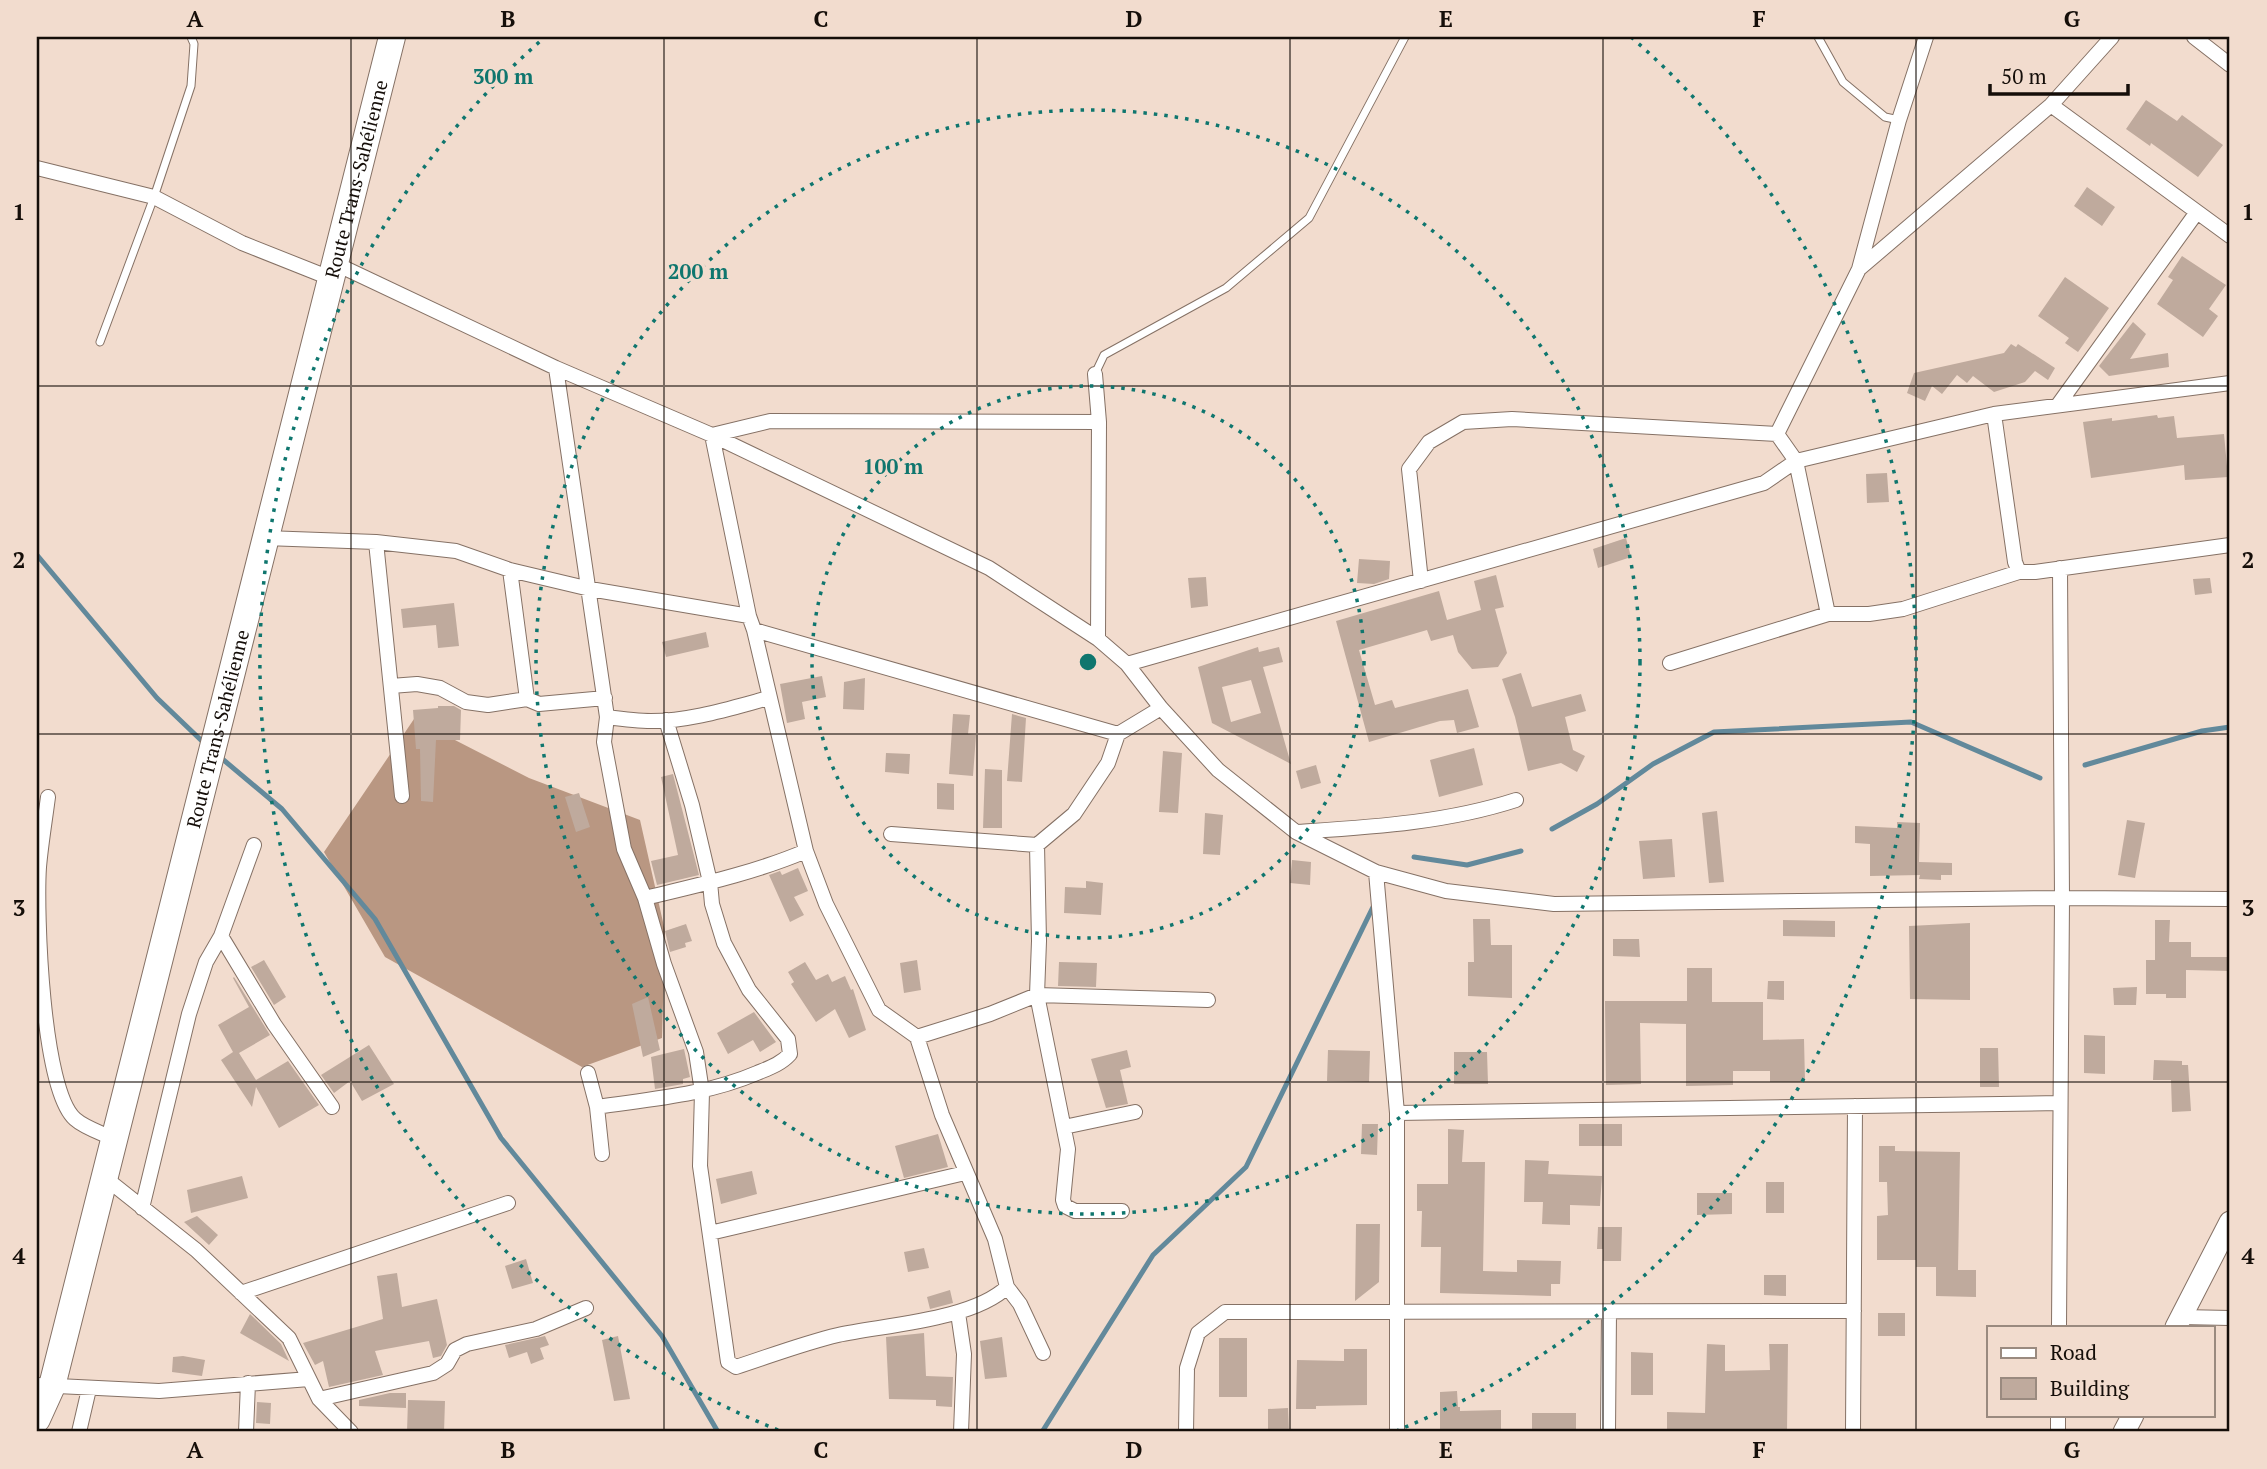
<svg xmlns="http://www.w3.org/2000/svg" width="2267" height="1469" viewBox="0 0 2267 1469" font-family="'PT Serif',serif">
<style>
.forest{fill:#b99782}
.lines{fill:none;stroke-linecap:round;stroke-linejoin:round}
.stream{stroke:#62899b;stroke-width:5}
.building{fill:#bfaa9d;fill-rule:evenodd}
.lane-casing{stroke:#857165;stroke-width:9}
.street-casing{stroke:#857165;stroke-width:16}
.secondary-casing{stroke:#857165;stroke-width:23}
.highway-casing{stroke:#857165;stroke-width:28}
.lane{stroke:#fff;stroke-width:7}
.street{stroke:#fff;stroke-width:14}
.secondary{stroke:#fff;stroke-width:21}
.highway{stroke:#fff;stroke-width:26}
.grid{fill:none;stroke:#150e09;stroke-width:2;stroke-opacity:0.55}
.ring{fill:none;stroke:#0f766e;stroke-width:3.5;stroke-dasharray:3.5 7}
.labels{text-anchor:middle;stroke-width:7;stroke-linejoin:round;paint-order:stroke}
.street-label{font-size:19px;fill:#150e09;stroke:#f2dcce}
.centre{fill:#0f766e;stroke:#f2dcce;stroke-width:3.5}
.ring-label{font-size:21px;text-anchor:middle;font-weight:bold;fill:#0f766e;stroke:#f2dcce;stroke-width:7;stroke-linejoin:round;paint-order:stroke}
.neatline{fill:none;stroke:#150e09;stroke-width:2.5}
.grid-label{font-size:23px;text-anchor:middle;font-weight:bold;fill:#150e09}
</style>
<rect width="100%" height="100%" fill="#f2dcce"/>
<!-- forest -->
<path class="forest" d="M 414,719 L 529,778 L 640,820 L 665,931 L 662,1038 L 582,1067 L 385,957 L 324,852 Z"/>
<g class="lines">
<!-- stream -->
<path class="stream" d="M 37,555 L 157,698 L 204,743
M 220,757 L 282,809 L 375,919 L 501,1138 L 662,1336 L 718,1432
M 2085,765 L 2202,731 L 2230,727
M 1552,829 L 1597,804 L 1653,764 L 1714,732 L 1911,722 L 2040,778
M 1414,857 L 1467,865 L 1521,851
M 1042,1432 L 1153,1255 L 1246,1167 L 1373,907"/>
</g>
<!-- building -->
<path class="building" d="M 2146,100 L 2177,121 L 2182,115 L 2223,145 L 2198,177 L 2151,143 L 2150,146 L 2126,129 Z
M 2087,187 L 2115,207 L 2102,226 L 2074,206 Z
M 2182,256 L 2226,285 L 2209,309 L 2218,316 L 2203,337 L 2157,304 L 2173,280 L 2168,277 Z
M 2065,277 L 2109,308 L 2078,352 L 2065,343 L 2069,338 L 2038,316 Z
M 2133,322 L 2146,334 L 2130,359 L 2168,353 L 2169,367 L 2109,376 L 2099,366 Z
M 2011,344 L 2016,347 L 2018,344 L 2055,368 L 2048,380 L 2035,371 L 2025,382 L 1994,392 L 1973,376 L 1967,383 L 1957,375 L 1942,394 L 1932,386 L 1925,401 L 1907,393 L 1914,373 L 2004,353 Z
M 2157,415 L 2158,418 L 2174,416 L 2177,438 L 2224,434 L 2228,477 L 2185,480 L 2184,465 L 2091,478 L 2083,422 L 2112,418 L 2112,421 Z
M 1887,473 L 1889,502 L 1867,503 L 1866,474 Z
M 1626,538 L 1631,557 L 1598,568 L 1593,549 Z
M 1359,559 L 1390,561 L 1389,579 L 1374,584 L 1357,583 Z
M 1496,575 L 1504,607 L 1495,609 L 1507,653 L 1498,667 L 1472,669 L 1458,652 L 1453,635 L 1431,641 L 1427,630 L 1359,650 L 1375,705 L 1392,700 L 1395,708 L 1468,689 L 1479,727 L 1457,733 L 1454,720 L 1440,721 L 1369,742 L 1336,621 L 1439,591 L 1447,620 L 1481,610 L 1474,581 Z
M 1206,577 L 1208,606 L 1191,608 L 1188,578 Z
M 2210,578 L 2212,593 L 2195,595 L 2193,579 Z
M 454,603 L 459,646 L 438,648 L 436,625 L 403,628 L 401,609 Z
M 706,632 L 709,647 L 666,657 L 662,642 Z
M 1258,647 L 1259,652 L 1279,647 L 1283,662 L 1263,667 L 1291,764 L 1212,723 L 1198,667 ZM 1251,680 L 1261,713 L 1231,722 L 1222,687 Z
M 1521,673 L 1532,707 L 1581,694 L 1586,711 L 1565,717 L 1573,750 L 1585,756 L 1577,772 L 1561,763 L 1528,771 L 1515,717 L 1502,679 Z
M 822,676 L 826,697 L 802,702 L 805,719 L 787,723 L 780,684 Z
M 865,678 L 864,710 L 843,709 L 844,682 Z
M 438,706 L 454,706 L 461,710 L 460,740 L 436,740 L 433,802 L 421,801 L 420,749 L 416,749 L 413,710 L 438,708 Z
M 953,714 L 970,715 L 968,734 L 976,735 L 973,776 L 949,774 Z
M 1012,714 L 1026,718 L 1022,782 L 1007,781 Z
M 1474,748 L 1483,785 L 1439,797 L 1430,760 Z
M 1163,751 L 1182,753 L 1178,813 L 1159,812 Z
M 886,753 L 910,754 L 909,774 L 885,772 Z
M 1316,765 L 1321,783 L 1301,789 L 1296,771 Z
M 985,769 L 1002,770 L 1002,828 L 983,828 Z
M 673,774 L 699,875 L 657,885 L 651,861 L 678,855 L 661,777 Z
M 937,783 L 954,784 L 954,810 L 937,809 Z
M 579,793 L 590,827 L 576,832 L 565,797 Z
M 1717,811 L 1724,882 L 1709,883 L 1702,813 Z
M 1205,813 L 1223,815 L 1220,855 L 1203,854 Z
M 2127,820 L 2145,823 L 2135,878 L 2118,875 Z
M 1897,822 L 1920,823 L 1919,862 L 1952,863 L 1952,875 L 1941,875 L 1941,880 L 1919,879 L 1920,875 L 1870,876 L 1870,844 L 1855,843 L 1855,826 L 1897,828 Z
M 1672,839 L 1675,877 L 1643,879 L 1639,841 Z
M 1292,860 L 1311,862 L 1310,885 L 1290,883 Z
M 798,868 L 808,891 L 794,897 L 804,915 L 790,922 L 769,875 L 780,871 L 782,875 Z
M 1086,881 L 1103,883 L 1101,915 L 1064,913 L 1065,887 L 1086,888 Z
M 1473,919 L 1490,919 L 1491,945 L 1512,945 L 1512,998 L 1468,996 L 1468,962 L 1474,962 Z
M 1783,920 L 1835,921 L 1835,937 L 1783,936 Z
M 2155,920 L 2170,920 L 2169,942 L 2191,942 L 2191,957 L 2230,957 L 2230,971 L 2186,970 L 2186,998 L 2166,998 L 2166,994 L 2146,994 L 2146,960 L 2155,960 Z
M 1970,923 L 1970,1000 L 1910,999 L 1909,926 Z
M 686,924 L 692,941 L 685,943 L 686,947 L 670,952 L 665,931 Z
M 1613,939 L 1639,939 L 1640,957 L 1613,956 Z
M 264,960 L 286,997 L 274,1005 L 251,967 Z
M 917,960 L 921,990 L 904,993 L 900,963 Z
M 805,962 L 816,980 L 828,974 L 832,982 L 845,976 L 851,990 L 853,989 L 866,1030 L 849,1038 L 835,1009 L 816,1022 L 791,984 L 794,982 L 788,972 Z
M 1059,962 L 1097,963 L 1096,987 L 1058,986 Z
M 1687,968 L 1712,968 L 1712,1002 L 1763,1002 L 1763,1040 L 1804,1039 L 1805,1082 L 1770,1082 L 1770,1071 L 1733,1071 L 1733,1085 L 1686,1086 L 1686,1024 L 1640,1023 L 1641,1084 L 1606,1085 L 1605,1001 L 1687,1001 Z
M 234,977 L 270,1035 L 239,1053 L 256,1080 L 288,1061 L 319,1105 L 279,1128 L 256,1087 L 252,1107 L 221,1060 L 233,1052 L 218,1025 L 249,1007 L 233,978 Z
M 1768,981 L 1784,981 L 1784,1000 L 1767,999 Z
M 2137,987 L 2136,1005 L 2114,1005 L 2113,988 Z
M 648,997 L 660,1050 L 643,1057 L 632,1004 Z
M 754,1012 L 776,1042 L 760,1052 L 753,1040 L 728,1054 L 717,1033 Z
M 2084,1035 L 2105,1036 L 2105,1074 L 2084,1073 Z
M 369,1045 L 394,1084 L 362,1101 L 350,1081 L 334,1093 L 321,1075 Z
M 1980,1048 L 1998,1048 L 1999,1087 L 1980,1087 Z
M 684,1049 L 690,1077 L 683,1079 L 683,1084 L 655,1089 L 651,1057 Z
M 1127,1050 L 1131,1067 L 1120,1070 L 1128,1104 L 1106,1108 L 1091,1059 Z
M 1328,1050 L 1370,1051 L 1369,1082 L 1327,1081 Z
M 1454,1052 L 1487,1052 L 1488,1084 L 1454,1084 Z
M 2154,1060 L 2182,1061 L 2182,1065 L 2188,1065 L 2191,1111 L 2172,1112 L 2171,1080 L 2153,1080 Z
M 1362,1124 L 1378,1124 L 1377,1155 L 1361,1154 Z
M 1579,1124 L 1622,1124 L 1622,1146 L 1579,1146 Z
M 1448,1129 L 1464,1130 L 1462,1162 L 1485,1162 L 1483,1271 L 1517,1272 L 1517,1260 L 1561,1261 L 1560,1284 L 1551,1284 L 1551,1296 L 1440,1293 L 1441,1247 L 1421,1247 L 1422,1211 L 1417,1211 L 1417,1184 L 1448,1184 Z
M 938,1134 L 948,1167 L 904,1178 L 895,1146 Z
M 1879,1146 L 1895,1146 L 1895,1151 L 1960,1152 L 1958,1270 L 1976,1270 L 1976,1297 L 1936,1296 L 1936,1267 L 1916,1267 L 1916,1260 L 1877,1260 L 1877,1216 L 1888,1215 L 1887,1182 L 1879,1182 Z
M 1525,1160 L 1549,1161 L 1548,1174 L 1602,1176 L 1600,1206 L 1570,1205 L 1570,1225 L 1542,1224 L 1543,1202 L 1524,1202 Z
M 752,1171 L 757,1194 L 721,1204 L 716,1179 Z
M 242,1176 L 248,1198 L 191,1213 L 187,1190 Z
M 1766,1182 L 1784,1182 L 1784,1213 L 1766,1213 Z
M 1697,1193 L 1732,1193 L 1732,1214 L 1697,1215 Z
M 197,1216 L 218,1235 L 209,1245 L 184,1222 Z
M 1356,1224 L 1380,1224 L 1379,1282 L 1355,1301 Z
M 1598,1227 L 1622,1227 L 1621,1261 L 1603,1261 L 1603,1249 L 1597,1249 Z
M 924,1248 L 929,1268 L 908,1272 L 904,1252 Z
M 526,1259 L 533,1283 L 512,1289 L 505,1266 Z
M 397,1273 L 402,1307 L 437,1299 L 447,1345 L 441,1356 L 433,1358 L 429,1341 L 375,1351 L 383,1375 L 329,1387 L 323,1361 L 315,1365 L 303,1343 L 383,1319 L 377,1276 Z
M 1764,1275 L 1786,1275 L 1786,1296 L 1764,1295 Z
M 950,1290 L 953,1303 L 930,1309 L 927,1297 Z
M 1878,1313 L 1905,1313 L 1905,1336 L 1878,1336 Z
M 250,1314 L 281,1344 L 289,1361 L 240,1333 Z
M 924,1333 L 926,1376 L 953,1377 L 952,1407 L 936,1406 L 936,1400 L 889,1399 L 886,1337 Z
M 545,1336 L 549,1345 L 540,1348 L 544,1359 L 531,1364 L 527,1352 L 509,1358 L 505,1345 Z
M 618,1336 L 630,1399 L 614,1401 L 602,1340 Z
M 1002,1337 L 1007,1377 L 985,1379 L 980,1341 Z
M 1219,1338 L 1247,1338 L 1247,1397 L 1219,1397 Z
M 1707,1344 L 1725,1345 L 1725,1371 L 1770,1370 L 1769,1344 L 1788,1344 L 1787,1432 L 1667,1432 L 1667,1412 L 1705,1413 Z
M 1344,1349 L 1367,1349 L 1367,1405 L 1316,1406 L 1316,1409 L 1296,1409 L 1297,1360 L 1344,1361 Z
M 1631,1352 L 1653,1353 L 1653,1395 L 1631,1395 Z
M 183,1356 L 205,1360 L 202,1376 L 172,1372 L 173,1357 Z
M 1457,1391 L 1458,1407 L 1460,1407 L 1460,1411 L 1501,1410 L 1501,1432 L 1440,1431 L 1440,1392 Z
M 390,1393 L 406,1393 L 406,1408 L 359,1406 L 359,1400 Z
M 408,1400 L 445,1401 L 444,1432 L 407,1432 Z
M 257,1402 L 271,1403 L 270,1424 L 256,1423 Z
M 1288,1408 L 1289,1432 L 1268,1432 L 1268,1409 Z
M 1532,1413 L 1576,1413 L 1576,1431 L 1532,1430 Z"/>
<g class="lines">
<defs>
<path id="lane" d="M 1818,37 L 1843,82 L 1885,117 L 1899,120
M 100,342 L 154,197 L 191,86 L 194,44 L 191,37
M 1095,374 L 1104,355 L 1226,288 L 1309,218 L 1405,37"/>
<path id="street" d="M 2194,37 L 2230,65
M 2051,105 L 2230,236
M 37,168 L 154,197 L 242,243 L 330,278
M 334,263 L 556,368 L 712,435 L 989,568 L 1098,639 L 1127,664 L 1161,708 L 1218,770 L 1296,832 L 1376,872 L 1446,891 L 1554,904 L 2062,898 L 2230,899
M 1859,269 L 1899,120 L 1926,37
M 556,368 L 607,717 L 604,742 L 624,849 L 645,898 L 664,964 L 696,1052 L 702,1092 L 700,1166 L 728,1362 L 736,1367 C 770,1356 804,1343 838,1335 C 884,1325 973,1320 1007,1287 L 995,1239 L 942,1115 L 917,1037 L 879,1010 L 826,904 L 806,851
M 1095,374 L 1099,422 L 1098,639
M 2058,405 L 2197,212
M 1994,414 L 2015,562 L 2019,572 L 2035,572 L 2230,545
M 265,538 L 376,542 L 456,551 L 510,570 L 590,589 L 749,616
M 376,542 L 402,796
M 510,570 L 527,699 L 539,704 L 605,698
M 1421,581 L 1409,469 L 1429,442 L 1463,422 L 1512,419 L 1777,434
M 1828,614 L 1869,614 L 1903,609 L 2019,572
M 754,630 L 1118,734
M 1670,663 L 1828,614 L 1796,461 L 1777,434 L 1859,269 L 2051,105 L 2112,37
M 1127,664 L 1764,483 L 1796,461 L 1994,414 L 2230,383
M 391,686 L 417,684 L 440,688 L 466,702 L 488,705 L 527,699
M 607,717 C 622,719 637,721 651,721 C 691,721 731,708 769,698
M 48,797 C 45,820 41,844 39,867 C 36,913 42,1090 75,1119 C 85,1128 102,1133 114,1139
M 1297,832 C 1371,827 1445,823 1516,800
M 891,834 L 1037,845
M 1376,872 L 1397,1113 L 1397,1432
M 645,898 C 699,885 754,873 806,851 L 754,630 L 749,616 L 712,435 L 770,421 L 1099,422
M 221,936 L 274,1024 L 332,1107
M 917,1037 L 990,1014 L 1037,995 L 1039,941 L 1037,845 L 1074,814 L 1108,763 L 1118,734 L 1161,708
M 588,1073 L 597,1107 L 602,1154
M 597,1107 C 651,1099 706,1095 757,1073 C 769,1068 781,1064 790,1054 L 788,1039 L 749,990 L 724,943 L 712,904 L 710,882 L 692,805 L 666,720
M 1397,1113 L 2060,1103
M 1064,1127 L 1135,1112
M 104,1177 L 196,1250 L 289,1338 L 319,1399 L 351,1432
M 142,1208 L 189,1014 L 206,962 L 221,936 L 254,845
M 1122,1211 L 1075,1211 L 1065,1206 L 1063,1200 L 1068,1149 L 1037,995 L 1208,1000
M 710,1233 L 965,1173
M 1007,1287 L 1020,1304 L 1043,1353
M 241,1293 L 508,1203
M 958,1313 L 964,1354 L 961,1432
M 2181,1317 L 2230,1318
M 2059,1327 L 2062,898 L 2060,568
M 37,1385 L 159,1391 L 309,1379
M 319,1399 L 433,1373 L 447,1364 L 455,1350 L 467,1344 L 536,1329 L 586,1308
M 79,1432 L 89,1389
M 246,1432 L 248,1383
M 1186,1432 L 1187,1368 L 1198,1333 L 1225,1312 L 1854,1311
M 1608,1432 L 1609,1312
M 1853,1432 L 1855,1106
M 2058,1432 L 2058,1415"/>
<path id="secondary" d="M 2176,1327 L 2230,1222
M 2124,1432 L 2133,1415"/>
<g id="highway">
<path id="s1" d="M 37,1419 L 52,1386 L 392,37"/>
</g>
</defs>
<!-- lane casing -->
<use href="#lane" class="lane-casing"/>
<!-- street casing -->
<use href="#street" class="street-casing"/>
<!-- secondary casing -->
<use href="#secondary" class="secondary-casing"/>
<!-- highway casing -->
<use href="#highway" class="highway-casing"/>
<!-- lane -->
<use href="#lane" class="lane"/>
<!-- street -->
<use href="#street" class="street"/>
<!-- secondary -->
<use href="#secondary" class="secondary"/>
<!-- highway -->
<use href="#highway" class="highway"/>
</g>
<!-- grid -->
<path class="grid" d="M 351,37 L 351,1432M 664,37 L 664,1432M 977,37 L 977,1432M 1290,37 L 1290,1432M 1603,37 L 1603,1432M 1916,37 L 1916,1432M 37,386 L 2230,386M 37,734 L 2230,734M 37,1082 L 2230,1082"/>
<!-- distance rings -->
<g class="ring">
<circle cx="1088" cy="662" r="276"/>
<circle cx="1088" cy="662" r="552"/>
<path d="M778 1430A828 828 0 0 1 545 37M1631 37A828 828 0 0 1 1398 1430"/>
</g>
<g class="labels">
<!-- street labels -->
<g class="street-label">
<text dy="7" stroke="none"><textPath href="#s1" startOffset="1281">Route Trans-Sahélienne</textPath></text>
<text dy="7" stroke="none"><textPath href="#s1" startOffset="714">Route Trans-Sahélienne</textPath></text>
</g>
</g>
<circle cx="1088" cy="662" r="10" class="centre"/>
<g class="ring-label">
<text x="503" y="84">300 m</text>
<text x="698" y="279">200 m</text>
<text x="893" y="474">100 m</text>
</g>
<!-- border -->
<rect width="2267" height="1469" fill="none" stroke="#f2dcce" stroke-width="77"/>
<!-- legend -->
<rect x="1987" y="1326" width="228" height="91" fill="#f2dcce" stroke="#9a8a7f" stroke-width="2"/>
<rect x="2001" y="1348" width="35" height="10" fill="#ffffff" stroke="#9a8a7f" stroke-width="2"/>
<text x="2050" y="1360" font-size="21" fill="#150e09">Road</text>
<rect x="2001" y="1378" width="35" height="21" fill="#bfaa9d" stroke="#9a8a7f" stroke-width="2"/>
<text x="2050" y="1396" font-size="21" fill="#150e09">Building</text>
<!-- scale -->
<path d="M1990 84v10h138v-10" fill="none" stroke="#150e09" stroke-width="3.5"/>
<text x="2001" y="84" font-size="21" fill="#150e09" stroke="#f2dcce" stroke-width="5" paint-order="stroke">50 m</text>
<rect x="38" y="38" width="2190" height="1392" class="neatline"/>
<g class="grid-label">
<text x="195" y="27">A</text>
<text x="508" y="27">B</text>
<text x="821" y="27">C</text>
<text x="1134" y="27">D</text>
<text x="1446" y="27">E</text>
<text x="1759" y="27">F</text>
<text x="2072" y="27">G</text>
<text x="19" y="220">1</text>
<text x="2248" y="220">1</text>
<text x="19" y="568">2</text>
<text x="2248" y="568">2</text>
<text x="19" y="916">3</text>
<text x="2248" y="916">3</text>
<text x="19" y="1264">4</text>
<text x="2248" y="1264">4</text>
<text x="195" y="1458">A</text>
<text x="508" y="1458">B</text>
<text x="821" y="1458">C</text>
<text x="1134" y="1458">D</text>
<text x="1446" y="1458">E</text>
<text x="1759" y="1458">F</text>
<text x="2072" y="1458">G</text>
</g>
</svg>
